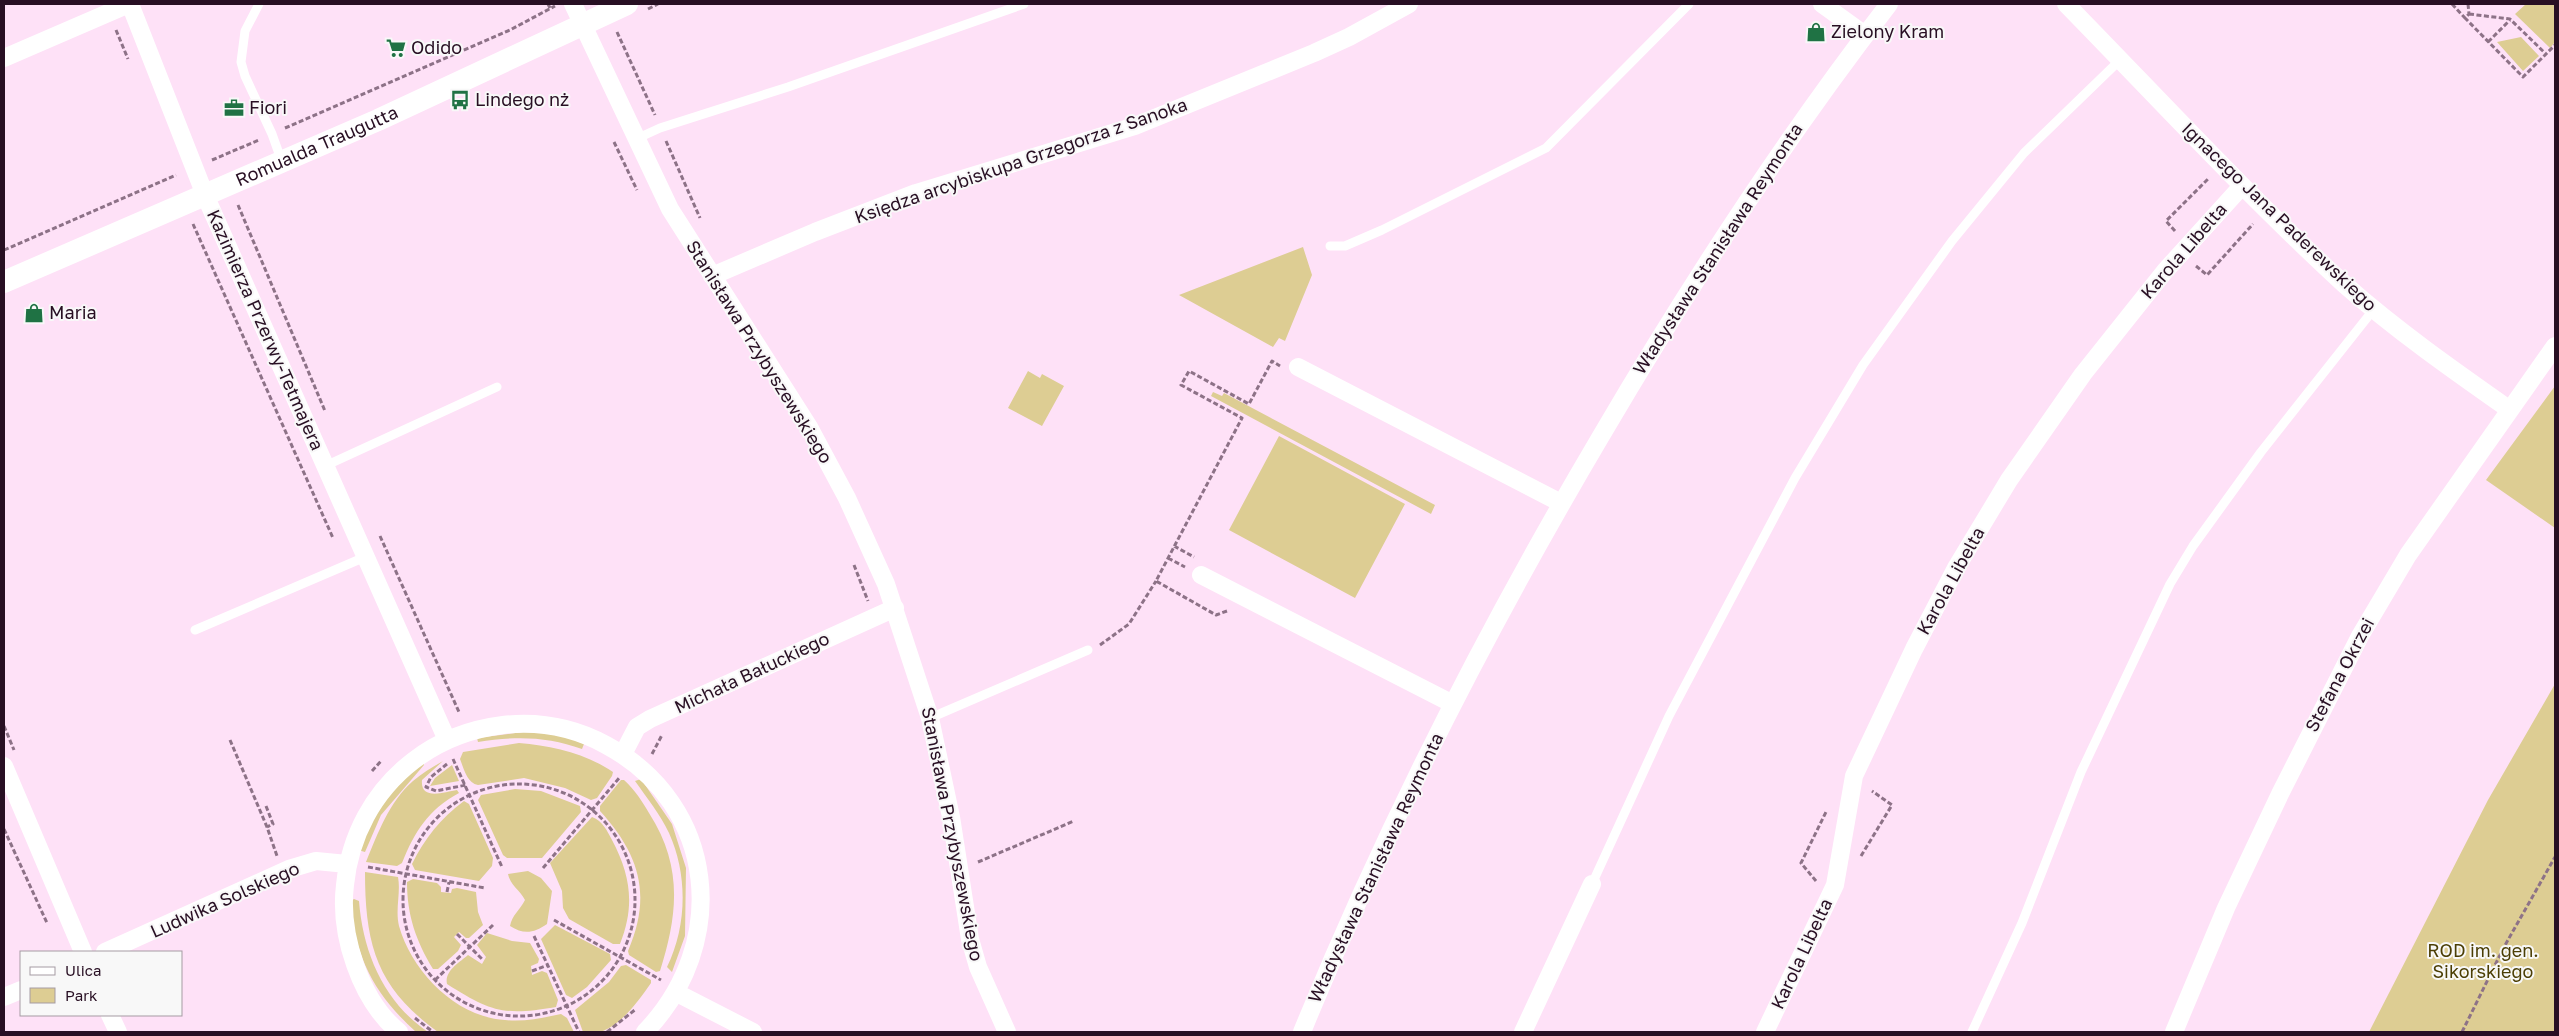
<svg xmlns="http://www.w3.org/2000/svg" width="2559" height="1036" viewBox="0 0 2559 1036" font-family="'Golos Text',sans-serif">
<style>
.green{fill:#ddcd93}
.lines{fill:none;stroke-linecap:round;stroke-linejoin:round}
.path{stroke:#8d7287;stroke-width:3;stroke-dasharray:5 2.5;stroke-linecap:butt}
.service{stroke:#fff;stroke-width:9}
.minor{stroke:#fff;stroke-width:18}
.tertiary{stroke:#fff;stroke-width:22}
.labels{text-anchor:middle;stroke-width:4;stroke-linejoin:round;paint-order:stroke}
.poi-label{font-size:18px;fill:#280f23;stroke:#f8f8f8;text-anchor:start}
.street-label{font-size:18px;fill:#280f23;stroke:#f8f8f8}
.park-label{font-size:18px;fill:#4b3e04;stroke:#f8f8f8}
</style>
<rect width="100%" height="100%" fill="#fee1f7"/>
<!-- green -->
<path class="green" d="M 2526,4 L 2555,4 L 2555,42 L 2550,48 L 2515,14 Z
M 2521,37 L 2539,56 L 2523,71 L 2497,42 Z
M 1303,247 L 1312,275 L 1285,341 L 1279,338 L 1273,347 L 1179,295 Z
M 1028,371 L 1040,378 L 1042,374 L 1064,386 L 1042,426 L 1008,408 Z
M 2555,386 L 2555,528 L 2486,480 Z
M 1213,392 L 1222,396 L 1224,393 L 1435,505 L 1431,514 L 1211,396 Z
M 1279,436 L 1405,504 L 1355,598 L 1229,530 Z
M 2555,684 L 2555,1032 L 2369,1032 L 2488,800 Z
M 530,731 L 567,737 L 584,744 L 582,749 C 547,736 514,736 478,742 L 477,738 Z
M 519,743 C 552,746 585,753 613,772 L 612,776 L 597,798 L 591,800 L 565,788 L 524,778 L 478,785 C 467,783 464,769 460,759 L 463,752 Z
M 443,761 L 422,780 C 420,801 444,792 457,790 L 459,793 C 428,810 415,831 402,863 L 397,866 L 366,862 C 378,833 389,802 413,781 C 422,773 433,767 443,761 Z
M 424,762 L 424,765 L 381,815 L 365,852 L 358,850 L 386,790 Z
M 452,765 L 459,781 L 430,786 L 435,778 Z
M 641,779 L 672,824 L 686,868 L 685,936 L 672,972 L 667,967 C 687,926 688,875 669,833 C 660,814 647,798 635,781 Z
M 621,780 L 624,780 C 635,790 642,801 649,813 C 683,866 678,914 660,971 L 656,972 L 629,955 L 628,951 C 652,895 640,855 600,811 L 600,806 Z
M 515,789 L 541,791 L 580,806 L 581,812 L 542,858 L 507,858 L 503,855 L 478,800 L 481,795 Z
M 464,801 L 469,804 L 493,858 L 492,866 L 479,881 L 415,870 L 412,864 C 425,838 440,819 464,801 Z
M 592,817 C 603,821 607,831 612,840 C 631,876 635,906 620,944 L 613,944 L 569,919 L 563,908 L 562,891 L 550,863 Z
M 528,871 L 541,878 L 552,891 L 547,924 C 534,933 524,935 510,926 C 512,915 520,910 525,900 C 520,890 510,885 508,874 Z
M 365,872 L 398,877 C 401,893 395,909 399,926 C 412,972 456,1017 505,1020 C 524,1022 543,1018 561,1014 L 567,1018 L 574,1032 L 438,1032 C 377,988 365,945 365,872 Z
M 413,879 L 437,883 L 441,887 L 441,892 L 451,893 L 452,889 L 457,888 L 476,892 L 478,912 L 483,925 L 469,938 L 466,938 L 459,932 L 454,937 L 461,945 L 458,951 L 438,969 L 433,969 C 416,941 407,915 407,882 Z
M 354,899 L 359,901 C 363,953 384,1002 428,1032 L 416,1032 C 375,995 354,957 351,901 Z
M 555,925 L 610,954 L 611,960 L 587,987 L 572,998 L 566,995 L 541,939 Z
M 487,933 L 512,941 L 530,943 L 539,959 L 538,963 L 531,966 L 532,975 L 542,971 L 547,973 L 558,1000 L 556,1007 C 504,1016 491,1012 447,984 C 444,971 460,962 468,955 L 482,964 L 486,957 L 477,945 Z
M 626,965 L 651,980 L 651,983 C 639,1000 623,1023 603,1031 C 598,1034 590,1032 583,1032 L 575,1010 L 609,982 L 621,966 Z"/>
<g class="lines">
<!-- path -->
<path class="path" d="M 548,4 L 550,8
M 2452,4 L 2465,18
M 2468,4 L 2469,14 L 2465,18 L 2523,77 L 2555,45
M 648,9 L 658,4
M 2469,14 L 2510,19 L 2546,54
M 116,30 L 128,59
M 617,32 L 655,115
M 2488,42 L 2510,20
M 285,128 L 510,30 L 555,6
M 666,141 L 700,218
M 614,142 L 637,190
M 212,160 L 259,140
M 238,205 L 325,411
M 193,224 L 333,538
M 2175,231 L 2166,221 L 2208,179
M 4,250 L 176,175
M 2196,266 L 2207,275 L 2253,224
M 380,536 L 459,712
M 1174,546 L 1194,557
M 1168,558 L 1185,567
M 854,565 L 868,601
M 1227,611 L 1216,615 L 1156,581 L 1242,418 L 1181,385 L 1189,371 L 1249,404 L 1272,361 L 1280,366
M 1100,645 L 1129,624 L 1156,581
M 4,726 L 14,750
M 230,740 L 267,827 L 277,856
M 652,754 L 662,735
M 453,759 L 502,867
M 447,764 L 431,777 L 426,787 L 436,791 L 466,785
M 372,771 L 381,761
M403 900a116 116 0 1 1 232 0a116 116 0 1 1-232 0Z
M 266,806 L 273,824 L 267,827
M 4,829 L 47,923
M 1861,856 L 1892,805 L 1872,791
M 978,862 L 1074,821
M 368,867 L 485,888
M 543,868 L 620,777
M 1816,881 L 1801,863 L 1827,810
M 447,892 L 449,882
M 554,920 L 661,980
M 457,934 L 483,960
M 534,936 L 579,1032
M 532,971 L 548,965
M 435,980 L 493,925
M 415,1018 L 433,1032
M 607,1032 L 636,1009
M 2462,1032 L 2504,947 L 2555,857"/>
<!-- service -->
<path class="service" d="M 259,4 L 245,31 L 241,62 L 245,76 L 272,134 L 282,162
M 636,139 L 660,128 L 788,87 L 1024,4
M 1330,246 L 1345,246 L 1382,230 L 1546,148 L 1689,4
M 325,466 L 497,387
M 195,630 L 365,557
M 930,718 L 1088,650
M 1592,884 L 1669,716 L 1795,478 L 1863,365 L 1952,241 L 2024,153 L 2120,60
M 1972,1032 L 2022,923 L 2081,772 L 2170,584 L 2193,546 L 2261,452 L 2374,309"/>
<!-- minor -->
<path class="minor" d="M 130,4 L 205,195 L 447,740
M 573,4 L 670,209 L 809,427 L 847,498 L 886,584 L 930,718 L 951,817 L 970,939 L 978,967 L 1007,1032
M 1822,4 L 1865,35
M 2066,4 C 2158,98 2247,195 2344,284 C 2396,330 2453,370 2510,410
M 4,58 L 129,4
M 712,276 L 815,232 L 916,193 L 1135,126 L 1314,53 L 1349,37 L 1409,4
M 1298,367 L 1561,503
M 1201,575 L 1453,704
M 623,754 L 637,727 L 650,719 L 895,608
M 4,766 L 83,952
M 105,952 L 289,869 L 316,861 L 347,864
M 677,993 L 753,1032
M 4,997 L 21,990
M 110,1015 L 118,1032
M 399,1032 C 360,1000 339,934 345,885 C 350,836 373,792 413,761 C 439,741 470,729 503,725 C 539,721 575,728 606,745 C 718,805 730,944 645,1032
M 1302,1032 C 1386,826 1488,627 1601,436 C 1689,286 1783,141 1889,4
M 1523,1032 L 1592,884
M 1765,1032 L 1835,885 L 1854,776 L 1914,649 L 1956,568 L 2009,480 L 2083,374 L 2165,271 L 2242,186
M 2174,1032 L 2226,908 L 2280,794 L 2360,636 L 2408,555 L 2555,346"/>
<!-- tertiary -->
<path class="tertiary" id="s1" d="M 4,282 L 378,120 L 627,4"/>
</g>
<!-- icons -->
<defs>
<symbol id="shop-bare" viewBox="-9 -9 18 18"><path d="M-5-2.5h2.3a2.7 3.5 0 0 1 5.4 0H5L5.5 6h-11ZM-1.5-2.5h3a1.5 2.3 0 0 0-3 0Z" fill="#1f7244" stroke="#f8f8f8" stroke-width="2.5" paint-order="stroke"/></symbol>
<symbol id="supermarket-bare" viewBox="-9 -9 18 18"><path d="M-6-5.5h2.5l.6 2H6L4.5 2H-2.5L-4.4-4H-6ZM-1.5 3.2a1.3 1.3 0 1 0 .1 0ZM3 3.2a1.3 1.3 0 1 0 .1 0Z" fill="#1f7244" stroke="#f8f8f8" stroke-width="2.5" paint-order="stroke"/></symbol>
<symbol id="bus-bare" viewBox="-9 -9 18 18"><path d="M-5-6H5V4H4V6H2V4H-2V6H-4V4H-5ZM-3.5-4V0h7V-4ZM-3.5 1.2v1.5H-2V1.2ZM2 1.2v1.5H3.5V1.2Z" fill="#1f7244" stroke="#f8f8f8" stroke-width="2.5" paint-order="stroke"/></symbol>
<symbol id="office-bare" viewBox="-9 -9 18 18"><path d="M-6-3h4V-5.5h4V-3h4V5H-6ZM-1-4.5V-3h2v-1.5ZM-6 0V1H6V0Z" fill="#1f7244" stroke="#f8f8f8" stroke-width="2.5" paint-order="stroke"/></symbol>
</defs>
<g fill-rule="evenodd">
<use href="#shop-bare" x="1802" y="18" width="28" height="28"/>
<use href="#supermarket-bare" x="382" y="34" width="28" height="28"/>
<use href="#bus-bare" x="446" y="86" width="28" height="28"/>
<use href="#office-bare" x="220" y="94" width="28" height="28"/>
<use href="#shop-bare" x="20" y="299" width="28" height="28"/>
</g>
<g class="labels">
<!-- poi labels -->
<g class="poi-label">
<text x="1831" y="38">Zielony Kram</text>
<text x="411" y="54">Odido</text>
<text x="475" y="106">Lindego nż</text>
<text x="249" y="114">Fiori</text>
<text x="49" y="319">Maria</text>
</g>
<!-- street labels -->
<g class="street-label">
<text dy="6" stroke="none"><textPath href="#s1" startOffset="341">Romualda Traugutta</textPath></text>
<text transform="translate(1021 161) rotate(-19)" y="6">Księdza arcybiskupa Grzegorza z Sanoka</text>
<text transform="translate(2279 217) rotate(44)" y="6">Ignacego Jana Paderewskiego</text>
<text transform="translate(1718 249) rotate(-57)" y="6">Władysława Stanisława Reymonta</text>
<text transform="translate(2184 251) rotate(-49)" y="6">Karola Libelta</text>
<text transform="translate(265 330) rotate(66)" y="6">Kazimierza Przerwy-Tetmajera</text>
<text transform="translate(759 352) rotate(58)" y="6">Stanisława Przybyszewskiego</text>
<text transform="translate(1951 581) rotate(-61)" y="6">Karola Libelta</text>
<text transform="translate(752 673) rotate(-25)" y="6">Michała Bałuckiego</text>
<text transform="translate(2340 675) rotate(-62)" y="6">Stefana Okrzei</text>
<text transform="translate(952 834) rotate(79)" y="6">Stanisława Przybyszewskiego</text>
<text transform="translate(1376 868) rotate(-65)" y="6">Władysława Stanisława Reymonta</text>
<text transform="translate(225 900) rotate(-24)" y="6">Ludwika Solskiego</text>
<text transform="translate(1802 954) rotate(-65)" y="6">Karola Libelta</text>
</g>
<!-- park labels -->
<g class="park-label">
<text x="2483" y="957">ROD im. gen.<tspan x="2483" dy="21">Sikorskiego</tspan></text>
</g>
</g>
<!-- border -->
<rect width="2559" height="1036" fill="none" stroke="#280f23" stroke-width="10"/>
<!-- legend -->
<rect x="20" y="951" width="162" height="65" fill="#f8f8f8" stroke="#a59ba3"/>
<rect x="30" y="967" width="25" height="8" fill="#ffffff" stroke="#a59ba3"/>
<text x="65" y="976" font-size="15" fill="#280f23">Ulica</text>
<rect x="30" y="988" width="25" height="15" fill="#ddcd93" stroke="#a59ba3"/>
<text x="65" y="1001" font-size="15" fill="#280f23">Park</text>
</svg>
